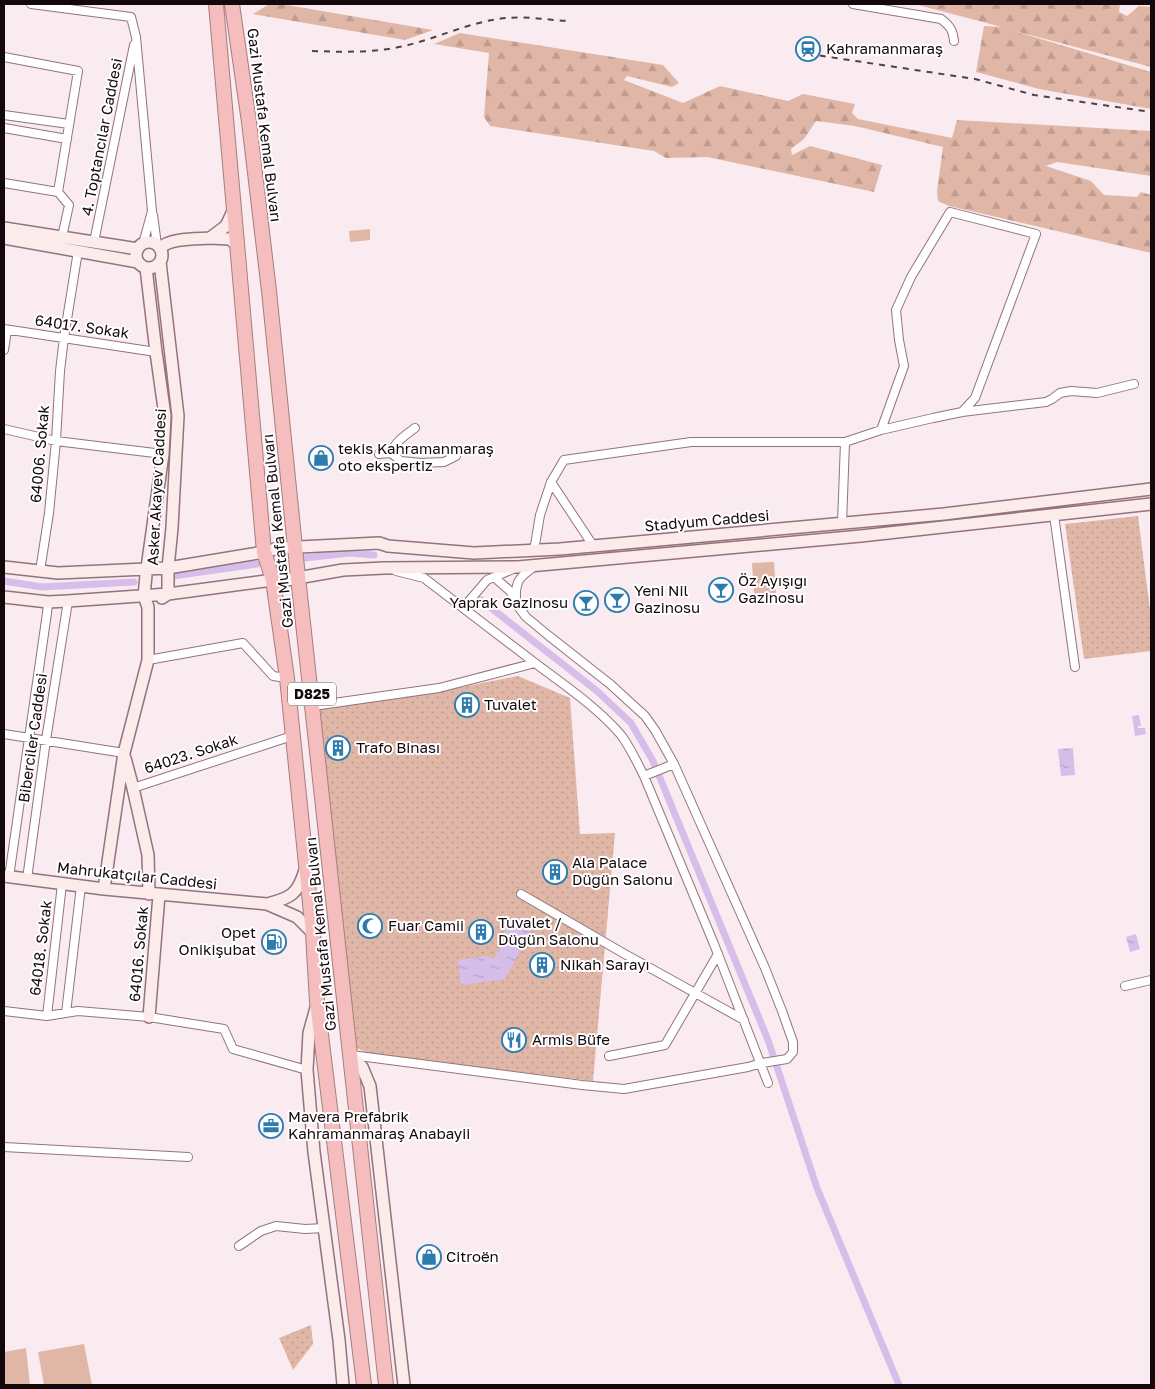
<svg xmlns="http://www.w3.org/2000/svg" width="1155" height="1389" viewBox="0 0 1155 1389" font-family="'Golos Text',sans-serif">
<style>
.green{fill:#e0b7a7}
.forest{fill:url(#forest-firs)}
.park{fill:url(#park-dots)}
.water{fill:url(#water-ripples)}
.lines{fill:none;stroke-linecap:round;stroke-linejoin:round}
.canal{stroke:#d7beea;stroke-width:7}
.street-casing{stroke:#93737e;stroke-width:10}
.secondary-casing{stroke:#93737e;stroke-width:14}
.highway-casing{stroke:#a67e7f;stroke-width:16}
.street{stroke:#fff;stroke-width:8}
.secondary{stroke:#fcebeb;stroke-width:11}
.highway{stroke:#f5bdbd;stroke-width:14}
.rail{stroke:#4f4247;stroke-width:2;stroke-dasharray:6 6;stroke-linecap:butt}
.labels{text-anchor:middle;stroke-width:4;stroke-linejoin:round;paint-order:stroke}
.shield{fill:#fff;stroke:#5a5256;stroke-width:1}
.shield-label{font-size:14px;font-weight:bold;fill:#14080d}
.poi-label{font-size:15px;fill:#14080d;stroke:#fff;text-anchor:start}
.street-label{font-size:15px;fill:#14080d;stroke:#fff}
</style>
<defs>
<pattern id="forest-firs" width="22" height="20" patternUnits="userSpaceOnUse" patternTransform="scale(1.25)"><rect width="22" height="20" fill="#e0b7a7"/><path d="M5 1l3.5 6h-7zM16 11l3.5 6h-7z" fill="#bf9c8f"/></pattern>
<pattern id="park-dots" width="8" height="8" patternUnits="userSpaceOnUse" patternTransform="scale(1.25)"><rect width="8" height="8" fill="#e0b7a7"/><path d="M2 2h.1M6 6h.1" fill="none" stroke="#bf9c8f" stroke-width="1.8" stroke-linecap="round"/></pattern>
<pattern id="water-ripples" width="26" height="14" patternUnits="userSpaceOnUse" patternTransform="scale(1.25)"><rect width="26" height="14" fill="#d7beea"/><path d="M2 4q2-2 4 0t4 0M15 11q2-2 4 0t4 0" fill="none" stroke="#b8a2c8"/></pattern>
</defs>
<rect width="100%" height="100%" fill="#faebf0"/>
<!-- green -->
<path class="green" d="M 370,229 L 370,240 L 350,242 L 349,231 Z
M 774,562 L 776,593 L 754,595 L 752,563 Z
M 84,1344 L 92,1385 L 44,1385 L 38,1352 Z
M 26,1348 L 30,1385 L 4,1385 L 4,1352 Z"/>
<!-- forest -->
<path class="forest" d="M 269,4 L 281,4 L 433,30 L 405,40 L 253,14 Z
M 914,4 L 1120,4 L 1119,12 L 1127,16 L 1139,6 L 1151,7 L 1151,67 L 1011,30 L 1151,72 L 1151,109 L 1039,89 L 976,72 L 984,26 L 1002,27 Z
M 460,33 L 663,65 L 679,83 L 672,87 L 627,76 L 624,80 L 683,103 L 720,86 L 788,101 L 803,94 L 855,104 L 852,113 L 858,119 L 952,138 L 957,120 L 1151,131 L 1151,176 L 1057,162 L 1046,166 L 1091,181 L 1104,195 L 1137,197 L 1141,192 L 1151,195 L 1151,253 L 949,206 L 938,201 L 937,191 L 943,147 L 855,126 L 816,121 L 804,139 L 791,149 L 792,155 L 810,146 L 882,165 L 874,192 L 707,157 L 666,158 L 654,151 L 490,126 L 484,117 L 489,53 L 434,44 Z"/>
<!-- park -->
<path class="park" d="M 1138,516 L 1151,618 L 1151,651 L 1084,659 L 1065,524 Z
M 518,676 L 570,698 L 580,834 L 615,833 L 593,1081 L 367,1053 L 353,1046 L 313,706 L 441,691 Z
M 311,1325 L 313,1344 L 293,1370 L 279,1338 Z"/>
<!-- water -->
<path class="water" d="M 1139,715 L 1141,726 L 1138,726 L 1138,728 L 1145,728 L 1146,734 L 1135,736 L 1132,716 Z
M 1073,748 L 1075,775 L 1061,776 L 1058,749 Z
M 528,917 L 531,941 L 525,942 L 505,979 L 461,985 L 458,960 L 487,956 L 494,959 L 506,935 L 503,920 Z
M 1136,934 L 1140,949 L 1130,952 L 1126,937 Z"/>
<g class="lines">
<!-- canal -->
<path class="canal" d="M 304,558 L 350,553 L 374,555
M 173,576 L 257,564
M 4,581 L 42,587 L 134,582
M 481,600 L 597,691 L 631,723 L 653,761 L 768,1040 L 817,1188 L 899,1385"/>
<defs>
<path id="street" d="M 31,4 L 131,17 L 136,37 L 152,211 L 143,244
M 853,4 L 941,19 C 950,26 953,30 954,41
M 4,57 L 78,71 L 58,192 L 69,205 L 62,237
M 4,115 L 69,124
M 4,128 L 67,139
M 4,183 L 58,192
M 153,215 L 157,245
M 94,242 L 134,45
M 4,329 L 156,352
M 4,350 L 7,330
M 4,429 L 56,441 L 163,454
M 881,430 L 904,366 L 899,340 L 896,310 L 911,277 L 950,212 L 1036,234 L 975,398 L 962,412
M 391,453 C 396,441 404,436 415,428
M 379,454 L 391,453 L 401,461 L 421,463 L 444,462 L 456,456
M 551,482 L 594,547
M 1054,515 L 1075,667
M 842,524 L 845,442
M 534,551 L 540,515 L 551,482 L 564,460 L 691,442 L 845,442 L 881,430 L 933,418 L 962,412 L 1046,402 L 1052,399 L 1060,393 L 1071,391 L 1097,393 L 1134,384
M 40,571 L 49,513 L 56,441 L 60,371 L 64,338 L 78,251
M 396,571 L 424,578 L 535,663
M 516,598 C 515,580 521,576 535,566
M 463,608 L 487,580 L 513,569
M 148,660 L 243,643 L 273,676 L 287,678
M 313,706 L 439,688 L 535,663 C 564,685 597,707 621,735 C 630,747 637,762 644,776 L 714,944 L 768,1083
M 4,734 L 124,753
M 644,776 L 674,764
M 133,788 L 292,736
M 9,877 L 47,613 L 48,602
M 27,879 L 46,740 L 68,601
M 521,894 L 623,953 L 744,1020
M 1125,986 L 1151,980
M 4,1011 L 47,1016 L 78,1011 L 149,1017 L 224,1029 L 233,1049 L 307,1070
M 66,1013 L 81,886
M 47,1016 L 62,884
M 351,1055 L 582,1085 L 624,1089 L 748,1067 L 762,1063 L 787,1059 L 793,1052 L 793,1042 L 782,1011 L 765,968 L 674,764 L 655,730 L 645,716 L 610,684 L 549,636 L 526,617 L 520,609 L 510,591 L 494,577
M 609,1056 L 665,1045 L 718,954
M 4,1147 L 188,1157
M 239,1246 L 261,1231 L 276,1226 L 305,1229 L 324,1228"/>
<path id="secondary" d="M 234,209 L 226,226 L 210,238 L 230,239 L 237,245
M 4,228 L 138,249
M 4,238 L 138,262
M136 255a13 13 0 1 1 26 0a13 13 0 1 1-26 0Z
M 160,248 C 170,238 196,239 210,238
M 160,262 L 178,416 L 172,528 L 168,568 L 168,594 L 162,598
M 4,567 L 58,573 L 168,568 L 264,552 L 279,548 L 379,543 L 388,546 L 474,553 L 560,549 L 944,514 L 1151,489
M 4,597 L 48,602 L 68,601 L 168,594 L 273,580 L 286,580 L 343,570 L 384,568 L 518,567 L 861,536 L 1151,504
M 125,758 L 133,788 L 148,855 L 149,894
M 4,876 L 104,889 L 267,904 L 297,917 L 313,933
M 104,889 L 124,753 L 148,660 L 148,607 L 144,596 L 146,575 L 163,454 L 165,416 L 156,352 L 146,268
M 267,904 C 291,898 298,894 305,870
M 316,1008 L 309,1033 L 307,1070 L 314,1152 L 339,1340 L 343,1385
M 149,1017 L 159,895
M 351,1055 L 362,1067 L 370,1086 L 404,1385"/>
<path id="highway" d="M 216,4 L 264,552 L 273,580 L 287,678 L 313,933 L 317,1002 L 364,1385
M 232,4 L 249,122 L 269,291 L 298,577 L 386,1385"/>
</defs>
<!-- street casing -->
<use href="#street" class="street-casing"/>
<!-- secondary casing -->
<use href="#secondary" class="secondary-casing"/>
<!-- highway casing -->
<use href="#highway" class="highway-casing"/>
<!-- street -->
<use href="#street" class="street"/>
<!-- secondary -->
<use href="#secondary" class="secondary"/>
<!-- highway -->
<use href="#highway" class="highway"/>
<!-- rail -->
<path class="rail" d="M 312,51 C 343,52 374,53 404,46 C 439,38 471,21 507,18 C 525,16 549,20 568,21
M 796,52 L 975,79 L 1034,95 L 1151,112"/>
</g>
<!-- icons -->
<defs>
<symbol id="station-ring" viewBox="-11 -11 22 22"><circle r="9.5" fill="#fff" stroke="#2e7cae" stroke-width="1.5"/><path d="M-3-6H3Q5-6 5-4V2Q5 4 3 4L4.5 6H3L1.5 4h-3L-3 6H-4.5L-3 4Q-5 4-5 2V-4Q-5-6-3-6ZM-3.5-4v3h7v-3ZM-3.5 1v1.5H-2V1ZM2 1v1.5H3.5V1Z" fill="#2e7cae"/></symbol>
<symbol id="shop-ring" viewBox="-11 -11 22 22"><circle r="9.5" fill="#fff" stroke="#2e7cae" stroke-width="1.5"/><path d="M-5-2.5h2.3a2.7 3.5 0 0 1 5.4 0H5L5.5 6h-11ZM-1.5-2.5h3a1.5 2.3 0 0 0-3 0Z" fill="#2e7cae"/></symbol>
<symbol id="bar-ring" viewBox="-11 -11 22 22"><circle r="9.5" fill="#fff" stroke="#2e7cae" stroke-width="1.5"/><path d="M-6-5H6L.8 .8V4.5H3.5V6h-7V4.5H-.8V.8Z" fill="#2e7cae"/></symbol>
<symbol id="building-ring" viewBox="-11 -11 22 22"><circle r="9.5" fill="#fff" stroke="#2e7cae" stroke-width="1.5"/><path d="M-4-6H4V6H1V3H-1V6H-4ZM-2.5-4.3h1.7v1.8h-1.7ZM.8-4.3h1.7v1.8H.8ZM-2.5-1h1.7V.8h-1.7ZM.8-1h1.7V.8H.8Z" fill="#2e7cae"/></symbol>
<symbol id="mosque-ring" viewBox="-11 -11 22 22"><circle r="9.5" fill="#fff" stroke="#2e7cae" stroke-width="1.5"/><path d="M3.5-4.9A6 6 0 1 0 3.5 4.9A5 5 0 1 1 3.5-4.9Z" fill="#2e7cae"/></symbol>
<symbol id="fuel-ring" viewBox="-11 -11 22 22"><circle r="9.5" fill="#fff" stroke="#2e7cae" stroke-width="1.5"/><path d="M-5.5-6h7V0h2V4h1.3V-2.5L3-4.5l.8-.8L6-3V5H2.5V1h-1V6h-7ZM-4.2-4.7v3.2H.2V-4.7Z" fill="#2e7cae"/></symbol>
<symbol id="restaurant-ring" viewBox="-11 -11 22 22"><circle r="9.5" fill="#fff" stroke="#2e7cae" stroke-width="1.5"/><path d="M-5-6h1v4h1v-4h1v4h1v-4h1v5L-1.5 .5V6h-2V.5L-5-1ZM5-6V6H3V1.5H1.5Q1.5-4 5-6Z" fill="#2e7cae"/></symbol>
<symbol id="office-ring" viewBox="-11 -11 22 22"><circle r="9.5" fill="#fff" stroke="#2e7cae" stroke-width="1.5"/><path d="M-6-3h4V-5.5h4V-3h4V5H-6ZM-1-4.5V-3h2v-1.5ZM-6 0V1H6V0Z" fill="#2e7cae"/></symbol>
</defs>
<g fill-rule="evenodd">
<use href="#station-ring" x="794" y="35" width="28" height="28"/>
<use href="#shop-ring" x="307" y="444" width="28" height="28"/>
<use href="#bar-ring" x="707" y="576" width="28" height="28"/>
<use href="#bar-ring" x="603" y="586" width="28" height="28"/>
<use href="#bar-ring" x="572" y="589" width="28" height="28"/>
<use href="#building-ring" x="453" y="691" width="28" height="28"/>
<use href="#building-ring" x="324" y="734" width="28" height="28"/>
<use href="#building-ring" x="541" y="858" width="28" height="28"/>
<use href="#mosque-ring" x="356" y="912" width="28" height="28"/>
<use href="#building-ring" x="467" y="918" width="28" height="28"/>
<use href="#fuel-ring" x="260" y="928" width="28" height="28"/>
<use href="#building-ring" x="528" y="951" width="28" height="28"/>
<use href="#restaurant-ring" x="500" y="1026" width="28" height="28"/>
<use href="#office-ring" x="257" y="1112" width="28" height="28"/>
<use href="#shop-ring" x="415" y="1243" width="28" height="28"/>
</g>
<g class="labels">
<!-- shield labels -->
<rect class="shield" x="288" y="682.5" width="48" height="23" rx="4"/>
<g class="shield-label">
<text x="312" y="699">D825</text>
</g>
<!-- poi labels -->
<g class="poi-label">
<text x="826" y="54">Kahramanmaraş</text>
<text x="338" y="454">tekis Kahramanmaraş<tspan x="338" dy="17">oto ekspertiz</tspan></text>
<text x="738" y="586">Öz Ayışığı<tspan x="738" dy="17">Gazinosu</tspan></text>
<text x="634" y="596">Yeni Nil<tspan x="634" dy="17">Gazinosu</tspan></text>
<text x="568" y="608" text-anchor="end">Yaprak Gazinosu</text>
<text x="484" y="710">Tuvalet</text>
<text x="356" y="753">Trafo Binası</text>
<text x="572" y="868">Ala Palace<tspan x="572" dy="17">Düğün Salonu</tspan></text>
<text x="498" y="928">Tuvalet /<tspan x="498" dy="17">Düğün Salonu</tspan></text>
<text x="388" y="931">Fuar Camii</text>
<text x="256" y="938" text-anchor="end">Opet<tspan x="256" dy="17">Onikişubat</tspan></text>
<text x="560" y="970">Nikah Sarayı</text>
<text x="532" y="1045">Armis Büfe</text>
<text x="288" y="1122">Mavera Prefabrik<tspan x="288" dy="17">Kahramanmaraş Anabayii</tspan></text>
<text x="446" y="1262">Citroën</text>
</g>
<!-- street labels -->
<g class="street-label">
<text transform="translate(264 125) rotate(83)" y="5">Gazi Mustafa Kemal Bulvarı</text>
<text transform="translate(102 137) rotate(-79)" y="5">4. Toptancılar Caddesi</text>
<text transform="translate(82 327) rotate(8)" y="5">64017. Sokak</text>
<text transform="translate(40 454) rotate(-85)" y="5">64006. Sokak</text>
<text transform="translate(157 487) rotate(-87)" y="5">Asker Akayev Caddesi</text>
<text transform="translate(707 521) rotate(-5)" y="5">Stadyum Caddesi</text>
<text transform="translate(278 531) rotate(-96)" y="5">Gazi Mustafa Kemal Bulvarı</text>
<text transform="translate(33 738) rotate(-82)" y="5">Biberciler Caddesi</text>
<text transform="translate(191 754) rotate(-18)" y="5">64023. Sokak</text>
<text transform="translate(137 876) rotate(6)" y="5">Mahrukatçılar Caddesi</text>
<text transform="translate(321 934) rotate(-96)" y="5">Gazi Mustafa Kemal Bulvarı</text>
<text transform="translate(41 948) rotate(-83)" y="5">64018. Sokak</text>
<text transform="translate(139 954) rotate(-85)" y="5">64016. Sokak</text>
</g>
</g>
<!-- border -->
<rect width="1155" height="1389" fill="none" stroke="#14080d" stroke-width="10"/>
</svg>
